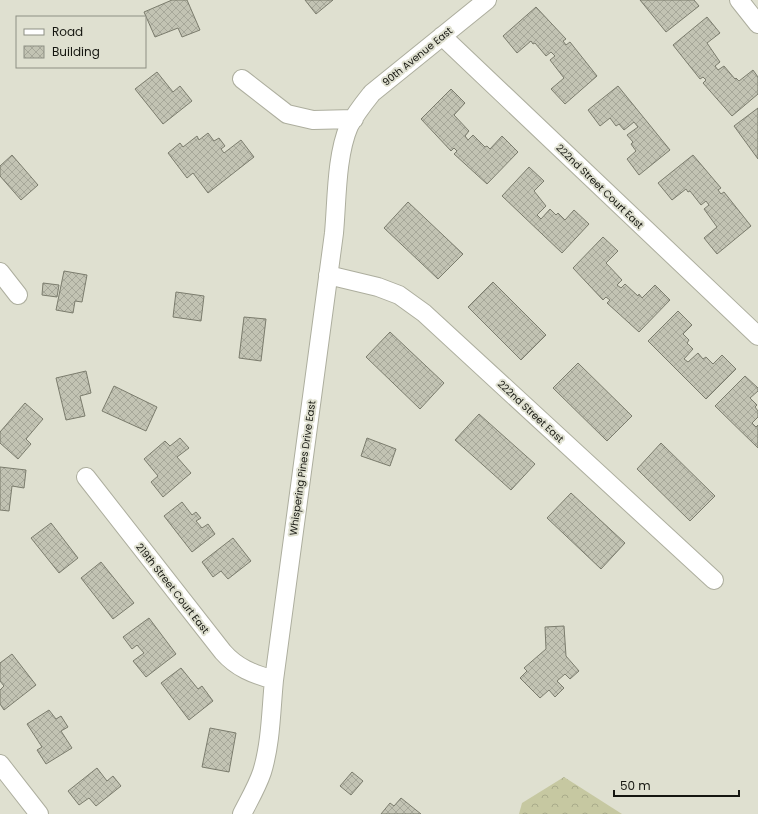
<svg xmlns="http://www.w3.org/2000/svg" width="758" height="814" viewBox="0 0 758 814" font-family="Poppins,sans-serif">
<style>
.forest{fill:url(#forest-crowns)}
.building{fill:url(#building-cross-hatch);stroke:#7b7c6d}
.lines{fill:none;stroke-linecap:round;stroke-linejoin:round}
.minor-casing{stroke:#adae9e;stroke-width:20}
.minor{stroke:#fff;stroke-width:18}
.labels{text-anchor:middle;stroke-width:4;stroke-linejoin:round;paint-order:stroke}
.street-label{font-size:10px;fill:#151610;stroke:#dfe0d0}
</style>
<defs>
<pattern id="forest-crowns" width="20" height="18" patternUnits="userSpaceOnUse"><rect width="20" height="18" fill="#c6c8a1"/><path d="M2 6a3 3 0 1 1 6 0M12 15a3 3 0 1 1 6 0" fill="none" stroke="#a9ab8a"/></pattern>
<pattern id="building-cross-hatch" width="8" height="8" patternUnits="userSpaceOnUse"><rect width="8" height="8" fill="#c2c3b3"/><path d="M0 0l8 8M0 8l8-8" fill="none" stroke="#a6a799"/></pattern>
</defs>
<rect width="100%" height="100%" fill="#dfe0d0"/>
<!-- forest -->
<path class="forest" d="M 564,777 L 622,814 L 519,814 L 522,803 Z"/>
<!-- building -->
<path class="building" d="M 172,0 L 187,0 L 200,30 L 182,37 L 178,28 L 155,37 L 144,12 Z
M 305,0 L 333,0 L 316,14 Z
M 640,0 L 694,0 L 699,6 L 666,32 Z
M 536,7 L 566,39 L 563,41 L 566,45 L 570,42 L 597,76 L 565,104 L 551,89 L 564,78 L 550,60 L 555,56 L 551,52 L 546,56 L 535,43 L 533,44 L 531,41 L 517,53 L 503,36 Z
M 707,17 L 720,33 L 707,43 L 720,62 L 715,66 L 718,70 L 724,66 L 735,79 L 736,78 L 739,81 L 753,70 L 758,77 L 758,94 L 732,116 L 703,83 L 706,80 L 703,77 L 700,79 L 673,45 Z
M 157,72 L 173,92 L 180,86 L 192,101 L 163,124 L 135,89 Z
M 618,86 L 670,150 L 639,175 L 627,159 L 636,151 L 631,144 L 633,142 L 627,135 L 638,127 L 634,122 L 624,130 L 619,124 L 616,126 L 610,118 L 600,126 L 588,110 Z
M 451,89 L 465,103 L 454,115 L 469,131 L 465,136 L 468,140 L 473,135 L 485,147 L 487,146 L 490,149 L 502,136 L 518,152 L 487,184 L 454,154 L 457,151 L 454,148 L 451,151 L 421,119 Z
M 758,108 L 758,159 L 734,126 Z
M 208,133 L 214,141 L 219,138 L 225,146 L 221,149 L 224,153 L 241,140 L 254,157 L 208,193 L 193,173 L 187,178 L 168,153 L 180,143 L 183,147 L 197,136 L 199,140 Z
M 12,155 L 38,185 L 21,200 L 0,176 L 0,166 Z
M 693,155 L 721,188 L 718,190 L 721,194 L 724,192 L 751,226 L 717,254 L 704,238 L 717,227 L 704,209 L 709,205 L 706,201 L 701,205 L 690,191 L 688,192 L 686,189 L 672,200 L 658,183 Z
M 529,167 L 544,181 L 534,191 L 546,206 L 537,215 L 541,219 L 550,209 L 556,215 L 558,213 L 565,220 L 574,210 L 589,224 L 562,253 L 502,196 Z
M 408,202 L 463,254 L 438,279 L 384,228 Z
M 603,237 L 618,251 L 606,263 L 622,280 L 617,285 L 621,288 L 625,284 L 638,296 L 639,294 L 642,298 L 655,285 L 670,300 L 639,332 L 607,303 L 610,300 L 606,297 L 603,300 L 573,268 Z
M 64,271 L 87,275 L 82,302 L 75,301 L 73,313 L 56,310 Z
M 493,282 L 546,335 L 521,360 L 468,307 Z
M 43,283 L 59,285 L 57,297 L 42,295 Z
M 176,292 L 204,296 L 201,321 L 173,317 Z
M 678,311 L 692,325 L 683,334 L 689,340 L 687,343 L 693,349 L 684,359 L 688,362 L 698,353 L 703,359 L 706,357 L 713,364 L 722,355 L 736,369 L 706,399 L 648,341 Z
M 244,317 L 266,319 L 261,361 L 239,358 Z
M 390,332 L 444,383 L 420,409 L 366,357 Z
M 578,363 L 632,416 L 607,441 L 553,388 Z
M 86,371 L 91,393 L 80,396 L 85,416 L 66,420 L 56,378 Z
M 745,376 L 758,388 L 758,391 L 750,398 L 757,405 L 755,407 L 758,411 L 758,417 L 752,423 L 756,427 L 758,425 L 758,448 L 715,406 Z
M 114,386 L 157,407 L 146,431 L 102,411 Z
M 25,403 L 43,419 L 26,439 L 31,444 L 18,459 L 0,443 L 0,432 Z
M 479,414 L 535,464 L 511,490 L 455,440 Z
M 180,438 L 189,448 L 177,457 L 191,473 L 163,497 L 151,482 L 158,476 L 144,459 L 165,441 L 170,446 Z
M 367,438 L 396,449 L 390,466 L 361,456 Z
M 661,443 L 715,496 L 690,521 L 637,469 Z
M 0,467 L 26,470 L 24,488 L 12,486 L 9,511 L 0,510 Z
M 571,493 L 625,543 L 601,569 L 547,518 Z
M 182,502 L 192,515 L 196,512 L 201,518 L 196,521 L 202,528 L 208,524 L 215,534 L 192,552 L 164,516 Z
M 51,523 L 78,558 L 59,573 L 31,538 Z
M 233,538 L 251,561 L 228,579 L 221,571 L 213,577 L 202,562 Z
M 101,562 L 134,603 L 113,619 L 81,578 Z
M 149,618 L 176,654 L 146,677 L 133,661 L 144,653 L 137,645 L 132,649 L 123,637 Z
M 564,626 L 566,656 L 579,671 L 570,679 L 565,674 L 557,681 L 564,688 L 555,697 L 549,690 L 540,698 L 520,678 L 527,671 L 524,668 L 546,649 L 545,627 Z
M 12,654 L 36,685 L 4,710 L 0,704 L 0,690 L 4,686 L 0,681 L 0,663 Z
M 181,668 L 198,689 L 202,686 L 213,701 L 189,720 L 161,683 Z
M 49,710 L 56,719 L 61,716 L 68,727 L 61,731 L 72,748 L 46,764 L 37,750 L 42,747 L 27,724 Z
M 210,728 L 236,733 L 229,772 L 202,767 Z
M 97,768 L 107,781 L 113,776 L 121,786 L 96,806 L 89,798 L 79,805 L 68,791 Z
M 352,772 L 363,781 L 351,795 L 340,786 Z
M 401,798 L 421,814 L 381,814 L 390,803 L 394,806 Z"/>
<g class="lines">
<defs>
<path id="minor" d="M 739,0 L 758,24
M 442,36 L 758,336
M 242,79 L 287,114 L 313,120 L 354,119
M 0,272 L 18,295
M 328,275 L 378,287 L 399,295 L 424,313 L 714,580
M 86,477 L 223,652 C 237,668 253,674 274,680
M 0,764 L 39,814
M 242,814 C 249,800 257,787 262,772 C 271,743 271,710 274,680 L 334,233 C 337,201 336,156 349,126 C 355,114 364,103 372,93 L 487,0"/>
</defs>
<!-- minor casing -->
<use href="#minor" class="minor-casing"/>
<!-- minor -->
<use href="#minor" class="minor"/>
</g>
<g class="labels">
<!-- street labels -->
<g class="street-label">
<text transform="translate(417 56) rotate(-39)" y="4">90th Avenue East</text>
<text transform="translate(600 186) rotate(44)" y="4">222nd Street Court East</text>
<text transform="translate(531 411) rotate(43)" y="4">222nd Street East</text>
<text transform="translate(302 468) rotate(-82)" y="4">Whispering Pines Drive East</text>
<text transform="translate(173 588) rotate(52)" y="4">219th Street Court East</text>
</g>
</g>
<!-- legend -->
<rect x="16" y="16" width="130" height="52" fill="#dfe0d0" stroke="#8e8f83"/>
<rect x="24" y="29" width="20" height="6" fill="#ffffff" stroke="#8e8f83"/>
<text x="52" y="36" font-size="12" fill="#151610">Road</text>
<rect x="24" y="46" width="20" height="12" fill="url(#building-cross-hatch)" stroke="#8e8f83"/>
<text x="52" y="56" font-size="12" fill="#151610">Building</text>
<!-- scale -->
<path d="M614 790v6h125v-6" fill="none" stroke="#151610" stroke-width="2"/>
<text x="620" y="790" font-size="12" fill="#151610" stroke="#dfe0d0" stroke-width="3" paint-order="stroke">50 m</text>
</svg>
